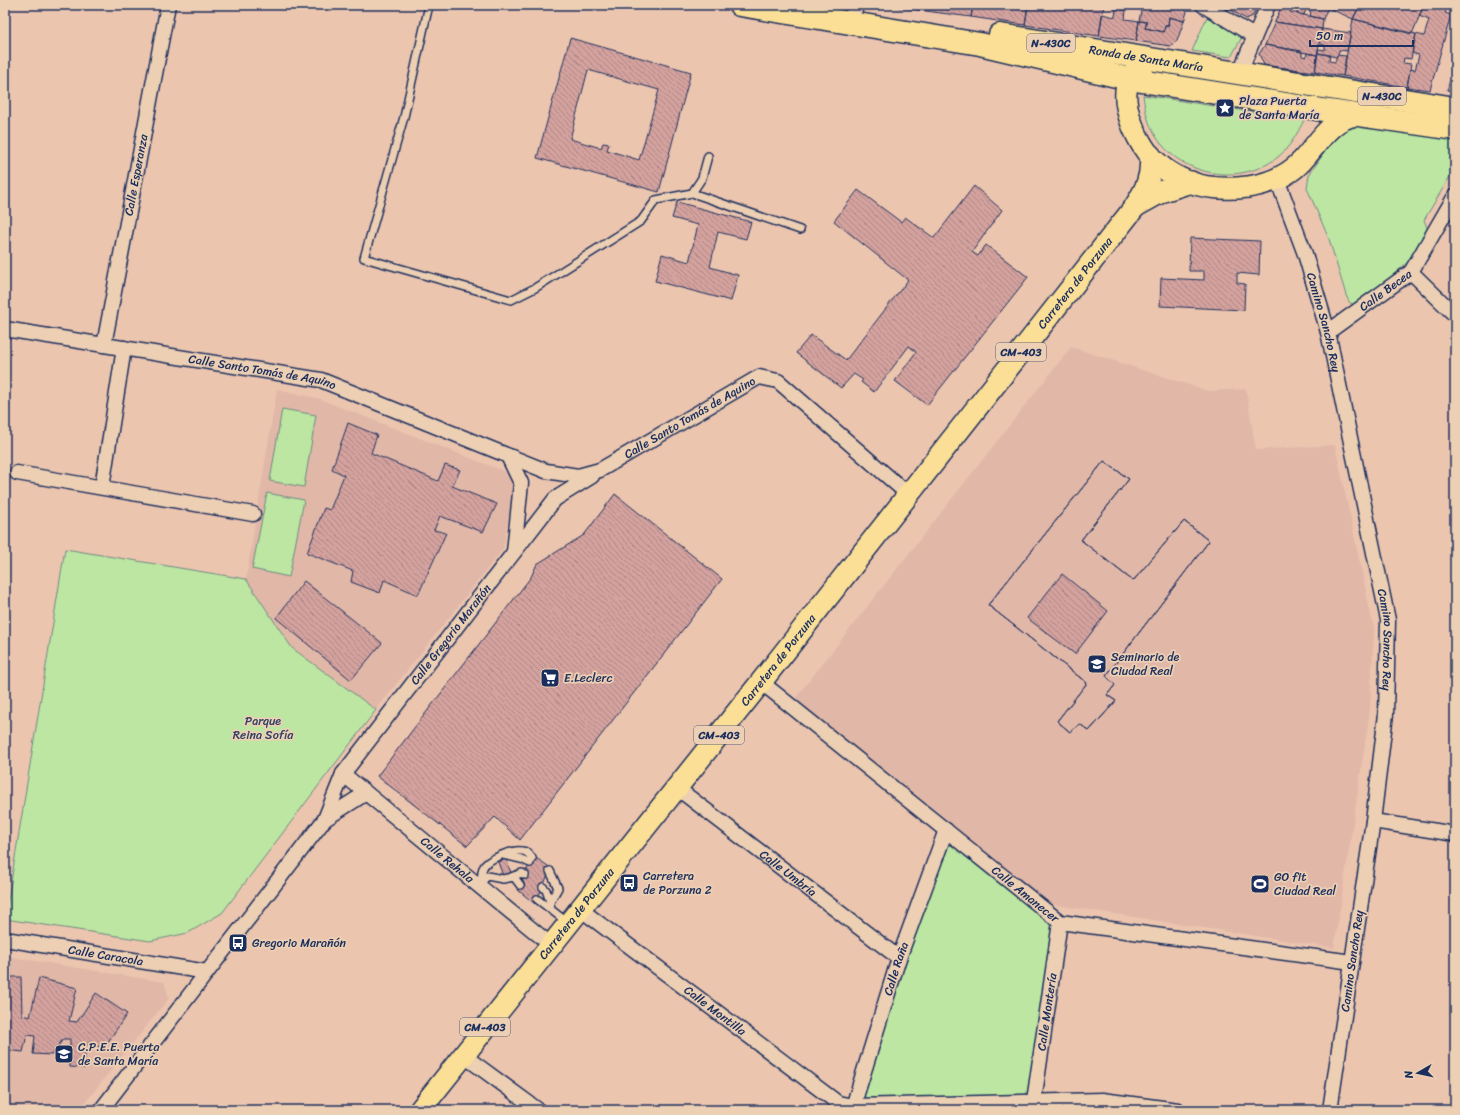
<svg xmlns="http://www.w3.org/2000/svg" width="1460" height="1115" viewBox="0 0 1460 1115" font-family="Sriracha,sans-serif">
<style>
.built{fill:#e1b7a8}
.park{fill:#bce6a2;stroke:#6c8a80}
.building{fill:url(#building-back-hatch);stroke:#1b2f5e;fill-rule:evenodd}
.lines{fill:none;stroke-linecap:round;stroke-linejoin:round}
.lane-casing{stroke:#1b2f5e;stroke-width:10}
.street-casing{stroke:#1b2f5e;stroke-width:17}
.primary-casing{stroke:#1b2f5e;stroke-width:24}
.highway-casing{stroke:#1b2f5e;stroke-width:25}
.lane{stroke:#edcfb3;stroke-width:7}
.street{stroke:#edcfb3;stroke-width:14}
.primary{stroke:#fbdf96;stroke-width:21}
.highway{stroke:#fbdf96;stroke-width:22}
.labels{text-anchor:middle;stroke-width:3.5;stroke-linejoin:round;paint-order:stroke}
.shield{fill:#edcfb3;stroke:#5a5f78;stroke-width:1}
.shield-label{font-size:11px;font-weight:bold;fill:#1b2f5e}
.street-label{font-size:12px;fill:#1b2f5e;stroke:#edcfb3}
.poi-label{font-size:12px;fill:#1b2f5e;stroke:#edcfb3;text-anchor:start}
.park-label{font-size:12px;fill:#2b4165;stroke:#edcfb3}
</style>
<defs>
<pattern id="building-back-hatch" width="6" height="6" patternUnits="userSpaceOnUse"><rect width="6" height="6" fill="#d4a29e"/><path d="M-1 5l2 2M0 0l6 6M5-1l2 2" fill="none" stroke="#ab8484"/></pattern>
</defs>
<rect width="100%" height="100%" fill="#ecc5af"/>
<filter id="ink" filterUnits="userSpaceOnUse"><feTurbulence type="fractalNoise" baseFrequency=".025" numOctaves="2"/><feDisplacementMap in="SourceGraphic" scale="8" xChannelSelector="R" yChannelSelector="G"/><feConvolveMatrix kernelMatrix="1 2 1 2 8 2 1 2 1" color-interpolation-filters="sRGB"/></filter>
<g filter="url(#ink)">
<!-- built -->
<path class="built" d="M 1071,347 L 1208,391 L 1246,389 L 1256,450 L 1335,445 L 1374,629 L 1370,711 L 1334,948 L 1050,904 L 794,700 Z
M 277,389 L 317,398 L 506,472 L 514,486 L 503,549 L 376,710 L 292,648 L 246,579 Z
M 5,956 L 164,982 L 169,998 L 79,1110 L 5,1110 Z"/>
<!-- park -->
<path class="park" d="M 1207,17 L 1242,37 L 1231,57 L 1192,51 Z
M 1143,95 L 1304,120 C 1297,134 1290,147 1278,157 C 1241,186 1183,177 1157,138 C 1148,125 1145,110 1143,95 Z
M 1349,124 L 1455,136 L 1455,168 L 1424,220 L 1428,230 L 1409,261 L 1361,303 L 1354,305 L 1349,302 L 1346,295 L 1329,239 L 1307,188 L 1309,175 L 1337,134 Z
M 282,409 L 316,415 L 304,487 L 270,481 Z
M 267,493 L 304,500 L 289,577 L 252,569 Z
M 65,549 L 246,579 L 292,648 L 376,710 L 222,913 L 188,933 L 150,941 L 5,919 Z
M 946,830 L 1060,922 L 1034,1101 L 853,1106 Z"/>
<!-- building -->
<path class="building" d="M 886,5 L 919,5 L 918,10 Z
M 919,5 L 973,5 L 971,17 L 918,10 Z
M 973,5 L 1028,5 L 1025,25 L 971,17 Z
M 1028,5 L 1104,5 L 1099,36 L 1025,25 Z
M 1135,5 L 1182,5 L 1187,12 L 1184,21 L 1169,17 L 1168,26 L 1165,26 L 1164,32 L 1145,28 L 1147,22 L 1139,21 L 1141,11 Z
M 1218,5 L 1227,5 L 1226,9 Z
M 1227,5 L 1258,5 L 1253,16 L 1246,19 L 1229,9 L 1228,10 L 1226,9 Z
M 1282,5 L 1298,5 L 1298,7 L 1292,6 L 1290,12 L 1323,19 L 1322,29 L 1275,22 Z
M 1298,5 L 1329,5 L 1323,19 L 1310,16 L 1311,12 L 1306,9 L 1304,15 L 1297,14 Z
M 1329,5 L 1360,5 L 1353,19 L 1328,8 Z
M 1360,5 L 1424,5 L 1412,34 L 1353,19 Z
M 1424,5 L 1448,5 L 1445,13 L 1451,15 L 1430,90 L 1407,87 L 1410,69 L 1415,70 L 1419,55 L 1412,53 L 1416,34 L 1424,36 L 1429,20 L 1419,16 Z
M 1116,8 L 1126,11 L 1125,19 L 1139,21 L 1136,41 L 1099,36 L 1102,14 L 1115,17 Z
M 1169,17 L 1184,21 L 1177,41 L 1170,46 L 1136,41 L 1139,21 L 1147,22 L 1145,28 L 1164,32 L 1165,26 L 1168,26 Z
M 1353,19 L 1416,34 L 1411,59 L 1404,58 L 1403,63 L 1411,64 L 1407,87 L 1343,76 Z
M 1275,22 L 1322,29 L 1317,55 L 1265,45 Z
M 1322,29 L 1351,33 L 1347,51 L 1339,50 L 1338,55 L 1336,57 L 1318,53 L 1318,49 L 1325,50 L 1325,45 L 1319,44 Z
M 570,38 L 691,72 L 659,192 L 537,158 ZM 588,70 L 659,90 L 639,160 L 607,150 L 609,144 L 603,143 L 601,148 L 570,139 Z
M 1265,45 L 1302,51 L 1302,56 L 1306,57 L 1307,53 L 1317,55 L 1315,72 L 1264,65 L 1259,54 Z
M 1318,53 L 1330,55 L 1329,61 L 1335,62 L 1337,55 L 1346,56 L 1343,76 L 1315,72 Z
M 1455,65 L 1455,92 L 1447,90 Z
M 974,186 L 1002,210 L 972,252 L 978,256 L 986,245 L 1028,277 L 927,405 L 895,381 L 916,352 L 909,346 L 874,392 L 861,382 L 863,380 L 854,374 L 841,388 L 796,353 L 811,335 L 846,360 L 908,280 L 834,221 L 858,190 L 901,222 L 905,217 L 934,238 Z
M 677,202 L 751,222 L 746,239 L 718,232 L 710,267 L 738,275 L 731,301 L 655,281 L 662,254 L 689,262 L 698,225 L 672,218 Z
M 1190,238 L 1260,241 L 1259,275 L 1237,273 L 1237,283 L 1245,284 L 1244,310 L 1160,306 L 1161,278 L 1204,280 L 1204,271 L 1189,271 Z
M 348,423 L 377,435 L 371,453 L 438,481 L 445,465 L 460,470 L 452,486 L 497,504 L 483,532 L 440,516 L 434,530 L 446,533 L 418,595 L 384,580 L 380,593 L 351,582 L 353,571 L 307,553 L 324,508 L 330,510 L 344,475 L 332,469 Z
M 1104,461 L 1129,479 L 1081,540 L 1133,581 L 1184,521 L 1209,541 L 1106,676 L 1115,685 L 1107,695 L 1116,701 L 1089,731 L 1080,724 L 1070,732 L 1057,721 L 1087,683 L 988,605 ZM 1062,574 L 1108,611 L 1075,654 L 1027,618 Z
M 1104,461 L 1129,479 L 1081,540 L 1133,581 L 1184,521 L 1209,541 L 1106,676 L 1115,685 L 1107,695 L 1116,701 L 1089,731 L 1080,724 L 1070,732 L 1057,721 L 1087,683 L 988,605 Z
M 615,494 L 722,579 L 520,840 L 495,817 L 467,846 L 377,776 L 531,577 L 537,564 L 584,535 Z
M 304,581 L 382,643 L 351,680 L 276,618 Z
M 533,856 L 551,868 L 535,904 L 518,890 Z
M 506,859 L 511,873 L 503,876 L 498,862 Z
M 5,977 L 21,977 L 22,1015 L 30,1017 L 39,978 L 77,988 L 69,1021 L 77,1022 L 96,993 L 127,1014 L 103,1049 L 90,1042 L 85,1047 L 85,1068 L 70,1067 L 70,1039 L 63,1039 L 52,1055 L 33,1054 L 35,1036 L 27,1035 L 23,1052 L 5,1050 Z"/>
<g class="lines">
<defs>
<path id="lane" d="M 429,5 L 404,117 L 364,258 L 511,300 L 535,288 L 641,221 L 656,200 L 692,193 L 702,178 L 708,156
M 692,193 L 800,230
M 503,855 L 521,859 L 530,863
M 550,871 L 558,888 L 550,902 L 551,910
M 511,877 L 522,873 L 525,875
M 482,882 L 487,876 L 503,879 L 514,877 L 520,885
M 481,883 C 482,879 481,872 483,868 C 486,859 514,849 522,851 C 527,851 529,854 532,858
M 543,887 L 546,890 L 550,902
M 537,899 L 567,922"/>
<g id="street">
<path d="M 1203,5 L 1254,36"/>
<path d="M 848,23 L 857,5"/>
<path d="M 1250,74 L 1245,68 L 1244,62 L 1268,5"/>
<path id="s1" d="M 1277,179 L 1305,254 L 1328,332 L 1388,620 L 1386,714 L 1373,821 L 1330,1110"/>
<path d="M 1411,272 L 1455,315"/>
<path id="s2" d="M 5,329 L 321,380 L 546,471 L 578,476 L 600,470 L 759,377 L 778,381 L 909,495"/>
<path id="s3" d="M 1328,332 L 1411,272 L 1455,196"/>
<path id="s4" d="M 104,345 L 168,5"/>
<path d="M 508,456 L 521,483 L 514,552"/>
<path d="M 17,473 L 253,514"/>
<path d="M 102,487 L 124,348"/>
<path id="s5" d="M 761,682 L 1060,922 L 1352,962"/>
<path id="s6" d="M 343,774 L 551,945"/>
<path id="s7" d="M 677,788 L 899,958"/>
<path d="M 325,819 L 366,793"/>
<path d="M 1373,821 L 1455,834"/>
<path id="s8" d="M 580,909 L 838,1103 L 853,1106 L 1102,1100 L 1178,1110"/>
<path id="s9" d="M 5,939 L 207,972"/>
<path d="M 463,1055 L 538,1110"/>
<path id="s10" d="M 1034,1101 L 1060,922"/>
<path id="s11" d="M 101,1110 L 325,819 L 343,774 L 555,499 L 592,476"/>
<path id="s12" d="M 852,1110 L 899,958 L 946,830"/>
</g>
<g id="primary">
<path d="M 1142,68 C 1109,82 1134,137 1150,156 C 1157,163 1165,171 1174,175 C 1196,188 1223,190 1248,187 C 1267,184 1288,176 1302,161 C 1319,143 1329,120 1356,115"/>
<path d="M 1136,206 L 1163,191 L 1191,182"/>
<path id="s13" d="M 420,1110 L 761,682 L 1134,208 C 1145,191 1153,176 1150,155"/>
</g>
<g id="highway">
<path d="M 740,5 L 980,44 L 1129,79 L 1323,110 L 1455,129"/>
<path id="s14" d="M 1000,35 L 1455,108"/>
</g>
</defs>
<!-- lane casing -->
<use href="#lane" class="lane-casing"/>
<!-- street casing -->
<use href="#street" class="street-casing"/>
<!-- primary casing -->
<use href="#primary" class="primary-casing"/>
<!-- highway casing -->
<use href="#highway" class="highway-casing"/>
<!-- lane -->
<use href="#lane" class="lane"/>
<!-- street -->
<use href="#street" class="street"/>
<!-- primary -->
<use href="#primary" class="primary"/>
<!-- highway -->
<use href="#highway" class="highway"/>
</g>
</g>
<!-- icons -->
<defs>
<symbol id="sight-square" viewBox="-11 -11 22 22"><rect x="-9" y="-9" width="18" height="18" rx="4" fill="#1b2f5e" stroke="#edcfb3"/><path d="M0-6L1.8-2.2L6-1.7L2.9 1.2L3.7 5.4L0 3.3L-3.7 5.4L-2.9 1.2L-6-1.7L-1.8-2.2Z" fill="#fff"/></symbol>
<symbol id="school-square" viewBox="-11 -11 22 22"><rect x="-9" y="-9" width="18" height="18" rx="4" fill="#1b2f5e" stroke="#edcfb3"/><path d="M0-5L7-2L0 1L-7-2ZM-4 1L0 2.5L4 1V4Q0 6-4 4Z" fill="#fff"/></symbol>
<symbol id="supermarket-square" viewBox="-11 -11 22 22"><rect x="-9" y="-9" width="18" height="18" rx="4" fill="#1b2f5e" stroke="#edcfb3"/><path d="M-6-5.5h2.5l.6 2H6L4.5 2H-2.5L-4.4-4H-6ZM-1.5 3.2a1.3 1.3 0 1 0 .1 0ZM3 3.2a1.3 1.3 0 1 0 .1 0Z" fill="#fff"/></symbol>
<symbol id="bus-square" viewBox="-11 -11 22 22"><rect x="-9" y="-9" width="18" height="18" rx="4" fill="#1b2f5e" stroke="#edcfb3"/><path d="M-5-6H5V4H4V6H2V4H-2V6H-4V4H-5ZM-3.5-4V0h7V-4ZM-3.5 1.2v1.5H-2V1.2ZM2 1.2v1.5H3.5V1.2Z" fill="#fff"/></symbol>
<symbol id="stadium-square" viewBox="-11 -11 22 22"><rect x="-9" y="-9" width="18" height="18" rx="4" fill="#1b2f5e" stroke="#edcfb3"/><path d="M0-5a6.5 5 0 1 0 0 10a6.5 5 0 1 0 0-10ZM-3.5-1.8h7v3.6h-7Z" fill="#fff"/></symbol>
</defs>
<g fill-rule="evenodd">
<use href="#sight-square" x="1214" y="97" width="22" height="22"/>
<use href="#school-square" x="1086" y="653" width="22" height="22"/>
<use href="#supermarket-square" x="539" y="667" width="22" height="22"/>
<use href="#bus-square" x="618" y="872" width="22" height="22"/>
<use href="#stadium-square" x="1249" y="873" width="22" height="22"/>
<use href="#bus-square" x="227" y="932" width="22" height="22"/>
<use href="#school-square" x="53" y="1043" width="22" height="22"/>
</g>
<g class="labels">
<!-- shield labels -->
<g class="shield">
<rect x="1027" y="34" width="48" height="18" rx="3"/>
<rect x="1358" y="87" width="48" height="18" rx="3"/>
<rect x="996" y="343" width="50" height="18" rx="3"/>
<rect x="694" y="726" width="50" height="18" rx="3"/>
<rect x="460" y="1018" width="50" height="18" rx="3"/>
</g>
<g class="shield-label">
<text x="1051" y="47">N-430C</text>
<text x="1382" y="100">N-430C</text>
<text x="1021" y="356">CM-403</text>
<text x="719" y="739">CM-403</text>
<text x="485" y="1031">CM-403</text>
</g>
<!-- street labels -->
<g class="street-label">
<text dy="4" stroke="none"><textPath href="#s14" startOffset="148">Ronda de Santa María</textPath></text>
<text dy="4" stroke="none"><textPath href="#s4" startOffset="173">Calle Esperanza</textPath></text>
<text dy="4" stroke="none"><textPath href="#s13" startOffset="1055">Carretera de Porzuna</textPath></text>
<text dy="4" stroke="none"><textPath href="#s3" startOffset="71">Calle Becea</textPath></text>
<text dy="4" stroke="none"><textPath href="#s1" startOffset="151">Camino Sancho Rey</textPath></text>
<text dy="4" stroke="none"><textPath href="#s2" startOffset="261">Calle Santo Tomás de Aquino</textPath></text>
<text dy="4" stroke="none"><textPath href="#s2" startOffset="722">Calle Santo Tomás de Aquino</textPath></text>
<text dy="4" stroke="none"><textPath href="#s11" startOffset="592">Calle Gregorio Marañón</textPath></text>
<text dy="4" stroke="none"><textPath href="#s1" startOffset="475">Camino Sancho Rey</textPath></text>
<text dy="4" stroke="none"><textPath href="#s13" startOffset="575">Carretera de Porzuna</textPath></text>
<text dy="4" stroke="none"><textPath href="#s6" startOffset="135">Calle Rehala</textPath></text>
<text dy="4" stroke="none"><textPath href="#s7" startOffset="140">Calle Umbría</textPath></text>
<text dy="4" stroke="none"><textPath href="#s5" startOffset="339">Calle Amanecer</textPath></text>
<text dy="4" stroke="none"><textPath href="#s13" startOffset="251">Carretera de Porzuna</textPath></text>
<text dy="4" stroke="none"><textPath href="#s9" startOffset="102">Calle Caracola</textPath></text>
<text transform="translate(1352 961) rotate(-82)" y="4">Camino Sancho Rey</text>
<text dy="4" stroke="none"><textPath href="#s12" startOffset="148">Calle Raña</textPath></text>
<text dy="4" stroke="none"><textPath href="#s8" startOffset="169">Calle Montilla</textPath></text>
<text dy="4" stroke="none"><textPath href="#s10" startOffset="90">Calle Montería</textPath></text>
</g>
<!-- poi labels -->
<g class="poi-label">
<text x="1239" y="105">Plaza Puerta<tspan x="1239" dy="14">de Santa María</tspan></text>
<text x="1111" y="661">Seminario de<tspan x="1111" dy="14">Ciudad Real</tspan></text>
<text x="564" y="682">E.Leclerc</text>
<text x="643" y="880">Carretera<tspan x="643" dy="14">de Porzuna 2</tspan></text>
<text x="1274" y="881">GO fit<tspan x="1274" dy="14">Ciudad Real</tspan></text>
<text x="252" y="947">Gregorio Marañón</text>
<text x="78" y="1051">C.P.E.E. Puerta<tspan x="78" dy="14">de Santa María</tspan></text>
</g>
<!-- park labels -->
<g class="park-label">
<text x="263" y="725">Parque<tspan x="263" dy="14">Reina Sofía</tspan></text>
</g>
</g>
<!-- margin -->
<rect width="1460" height="1115" fill="none" stroke="#edcfb3" stroke-width="20"/>
<rect x="10" y="10" width="1440" height="1095" fill="none" stroke="#1b2f5e" stroke-width="1.5" filter="url(#ink)"/>
<!-- north arrow -->
<g transform="translate(1418 1073) rotate(261)" stroke="#edcfb3" stroke-width="3" paint-order="stroke">
<path d="M0-3L7 15L0 10L-7 15Z" fill="#1b2f5e"/>
<text y="-6" font-size="11" font-weight="bold" text-anchor="middle" fill="#1b2f5e">N</text>
</g>
<!-- scale -->
<path d="M1310 40v6h103v-6" fill="none" stroke="#1b2f5e" stroke-width="2"/>
<text x="1316" y="40" font-size="12" fill="#1b2f5e" stroke="#edcfb3" stroke-width="3" paint-order="stroke">50 m</text>
</svg>
